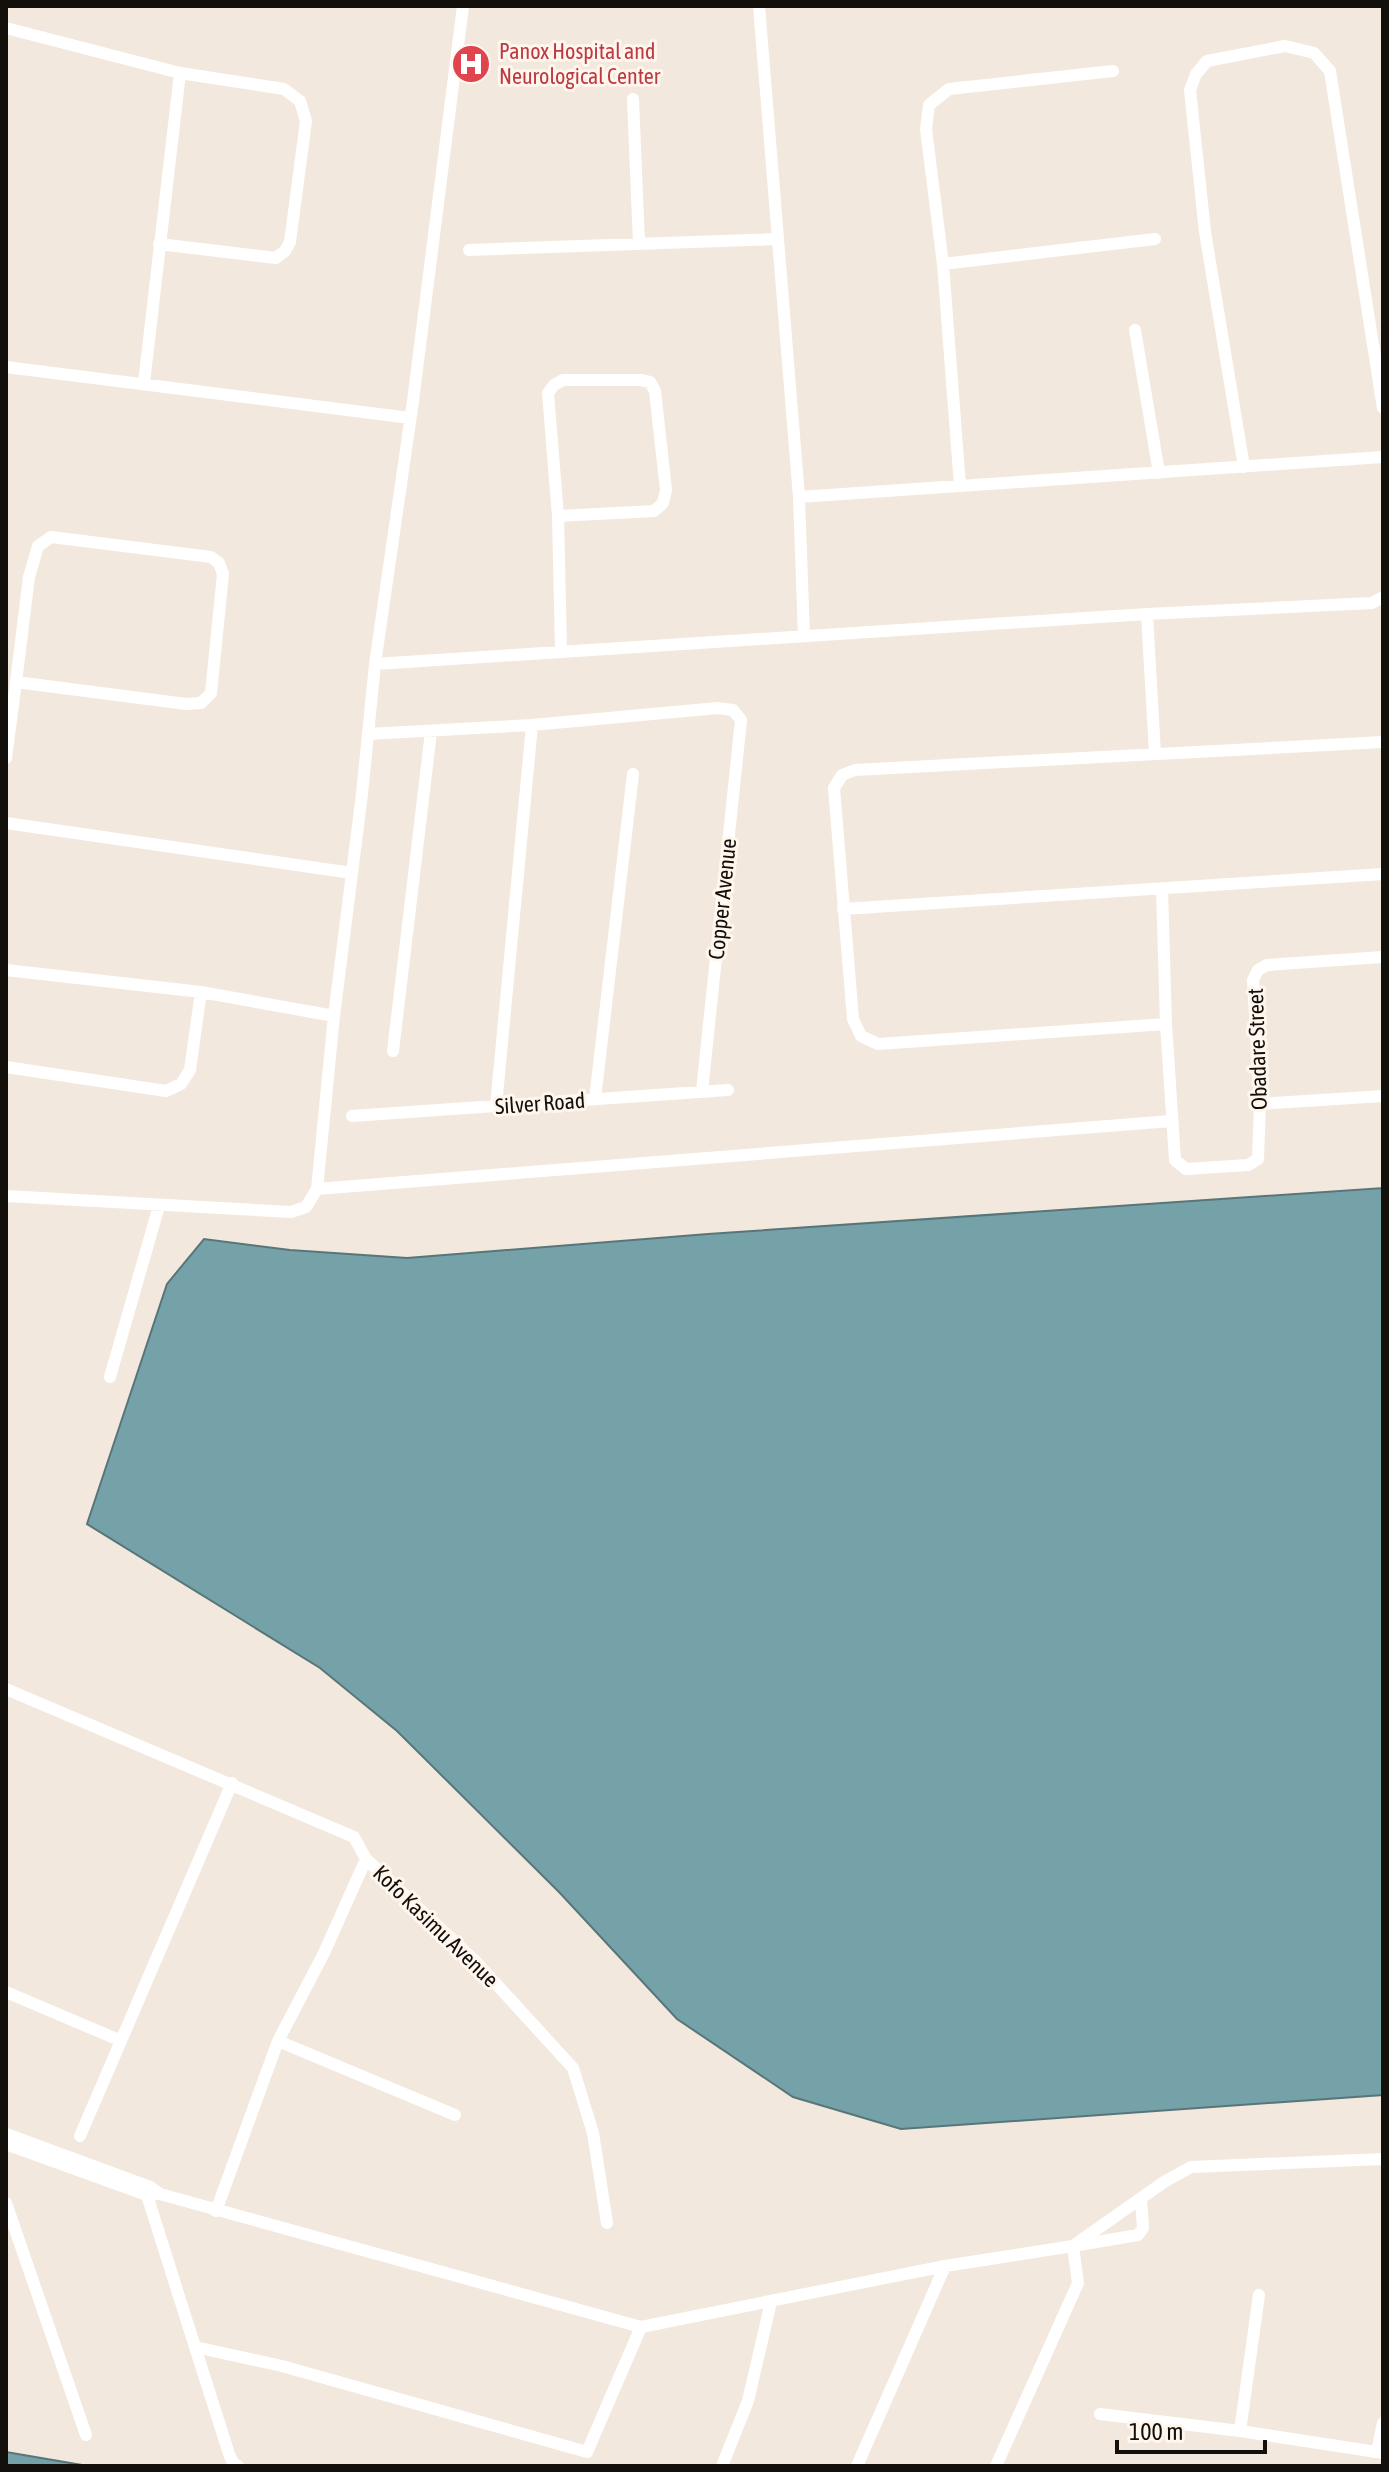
<svg xmlns="http://www.w3.org/2000/svg" width="1389" height="2472" viewBox="0 0 1389 2472" font-family="'Asap Condensed',sans-serif">
<style>
.water{fill:#75a2a8;stroke:#587679;stroke-width:2}
.lines{fill:none;stroke-linecap:round;stroke-linejoin:round}
.street{stroke:#fff;stroke-width:12}
.labels{text-anchor:middle;stroke-width:6;stroke-linejoin:round;paint-order:stroke}
.health-label{font-size:22px;fill:#be3a42;stroke:#fff6ed;text-anchor:start}
.street-label{font-size:22px;fill:#130f0b;stroke:#fff6ed}
</style>
<rect width="100%" height="100%" fill="#f3e8dd"/>
<!-- water -->
<path class="water" d="M 1383,1188 L 1383,2095 L 901,2129 L 793,2097 L 677,2019 L 559,1892 L 397,1731 L 320,1668 L 87,1524 L 167,1284 L 204,1239 L 290,1250 L 407,1258 L 708,1234 Z
M 6,2452 L 88,2466 L 6,2466 Z"/>
<g class="lines">
<!-- street -->
<path class="street" d="M 759,6 L 799,497 L 804,636
M 6,28 L 180,73
M 633,99 L 639,243
M 469,250 L 777,239
M 943,264 L 1155,239
M 1135,330 L 1159,473
M 6,367 L 410,418
M 144,383 L 180,73 L 284,89 L 300,101 L 306,121 L 290,242 L 285,251 L 276,258 L 159,244
M 1244,467 L 1205,232 L 1190,90 L 1196,74 L 1207,61 L 1285,46 L 1314,53 L 1330,71 L 1383,408
M 960,486 L 943,264 L 926,129 L 929,105 L 949,89 L 1113,71
M 799,497 L 1383,457
M 558,516 L 654,511 L 663,503 L 666,490 L 655,391 L 650,382 L 640,380 L 563,380 L 554,385 L 548,393 L 558,516 L 561,651
M 51,537 L 211,557 L 219,563 L 223,574 L 211,693 L 201,703 L 186,704 L 16,682 L 29,577 L 38,546 Z
M 1147,614 L 1155,754
M 375,664 L 1147,614 L 1372,603 L 1383,597
M 368,734 L 532,725 L 718,708 L 733,710 L 741,720 L 702,1091
M 6,758 L 16,682
M 6,823 L 352,873
M 1162,889 L 1166,1024 L 1175,1160 L 1186,1169 L 1248,1165 L 1258,1159 L 1260,1104 L 1253,980 L 1258,970 L 1267,965 L 1383,957
M 843,909 L 1383,874
M 6,970 L 201,992 L 334,1016
M 1166,1024 L 878,1044 L 861,1036 L 853,1019 L 834,788 L 842,775 L 855,770 L 1383,742
M 393,1051 L 431,732
M 6,1067 L 166,1091 L 181,1084 L 190,1070 L 201,992
M 595,1099 L 633,774
M 1260,1104 L 1383,1096
M 496,1106 L 532,725
M 352,1116 L 728,1090
M 317,1189 L 1171,1121
M 6,1196 L 291,1212 L 306,1207 L 317,1189 L 334,1016 L 362,794 L 375,664 L 413,401 L 463,6
M 110,1377 L 159,1206
M 6,1689 L 354,1837 L 366,1859 L 476,1962 L 573,2068 L 593,2133 L 607,2223
M 6,1992 L 119,2040
M 278,2041 L 455,2115
M 6,2134 L 150,2187 L 160,2194 L 641,2327 L 945,2266 L 1073,2246 L 1164,2182 L 1191,2167 L 1383,2159
M 80,2136 L 232,1783
M 6,2144 L 147,2195 L 154,2195
M 150,2187 L 147,2195 L 195,2347 L 282,2366 L 587,2452 L 641,2327
M 6,2203 L 86,2435
M 216,2211 L 278,2041 L 324,1953 L 366,1859
M 195,2347 L 229,2454 L 233,2463 L 238,2466
M 1100,2414 L 1240,2431 L 1383,2453
M 1240,2431 L 1259,2295
M 1377,2452 L 1383,2423
M 722,2466 L 748,2401 L 771,2302
M 857,2466 L 945,2266
M 996,2466 L 1078,2283 L 1073,2246 L 1138,2235 L 1143,2228 L 1141,2198"/>
</g>
<!-- icons -->
<defs>
<symbol id="hospital-disc" viewBox="-11 -11 22 22"><circle r="9.5" fill="#e0444e" stroke="#fff6ed"/><path d="M-5-5h3v3.5h4V-5h3V5h-3V1.5h-4V5h-3Z" fill="#fff"/></symbol>
</defs>
<g fill-rule="evenodd">
<use href="#hospital-disc" x="449" y="42" width="44" height="44"/>
</g>
<g class="labels">
<!-- health labels -->
<g class="health-label">
<text x="499" y="59">Panox Hospital and<tspan x="499" dy="25">Neurological Center</tspan></text>
</g>
<!-- street labels -->
<g class="street-label">
<text transform="translate(722 899) rotate(-84)" y="8">Copper Avenue</text>
<text transform="translate(1257 1049) rotate(-92)" y="8">Obadare Street</text>
<text transform="translate(540 1103) rotate(-4)" y="8">Silver Road</text>
<text transform="translate(436 1926) rotate(44)" y="8">Kofo Kasimu Avenue</text>
</g>
</g>
<!-- border -->
<rect width="1389" height="2472" fill="none" stroke="#130f0b" stroke-width="16"/>
<!-- scale -->
<path d="M1117 2440v12h148v-12" fill="none" stroke="#130f0b" stroke-width="4"/>
<text x="1129" y="2440" font-size="24" fill="#130f0b" stroke="#fff6ed" stroke-width="6" paint-order="stroke">100 m</text>
</svg>
